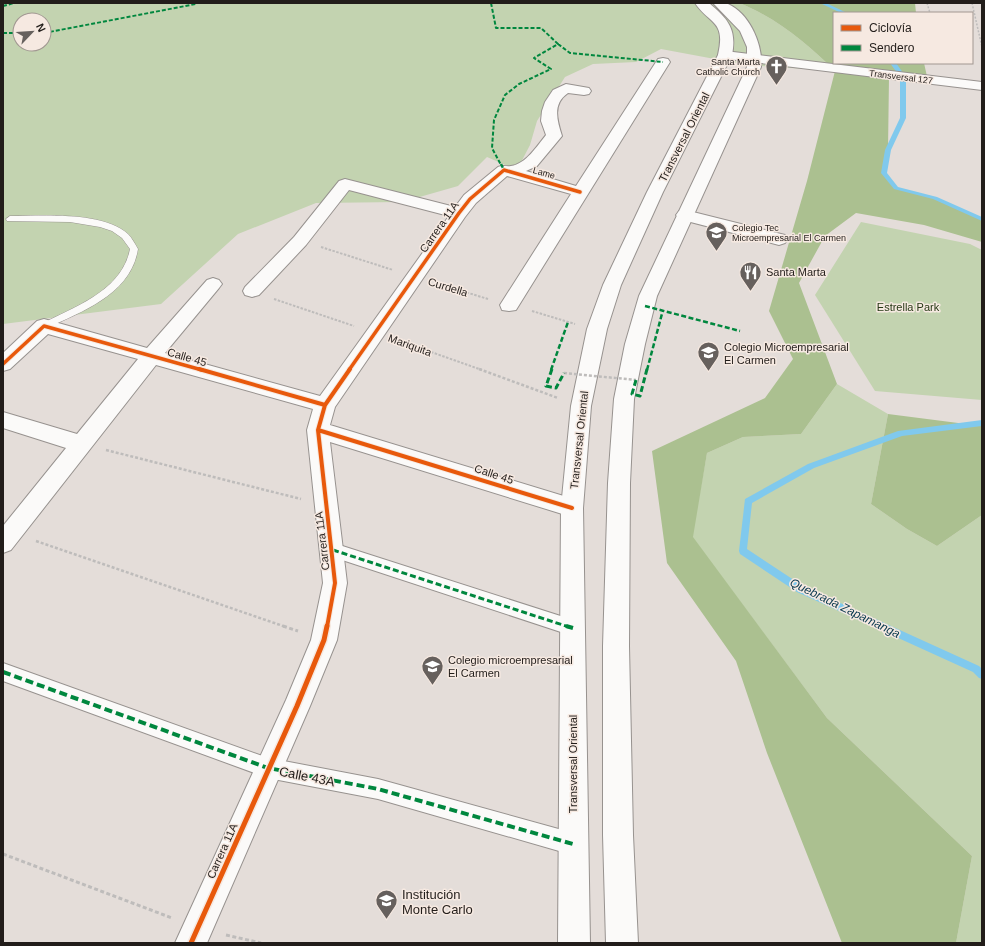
<svg xmlns="http://www.w3.org/2000/svg" width="985" height="946" viewBox="0 0 985 946" font-family="Arial,sans-serif">
<style>
.green{fill:#c3d3b0;fill-rule:evenodd}
.forest{fill:#abc090}
.lines{fill:none;stroke-linecap:round;stroke-linejoin:round}
.stream{fill:#80c9ed;fill-rule:evenodd}
.service-casing{stroke:#97928f;stroke-width:1}
.pedestrian-casing{stroke:#97928f;stroke-width:2}
.minor-casing{stroke:#97928f;stroke-width:2}
.secondary-casing{stroke:#97928f;stroke-width:2}
.path-far3{stroke:#bebcbb;stroke-width:1.5;stroke-dasharray:2 1.5;stroke-linecap:butt}
.path-far2{stroke:#bebcbb;stroke-width:2;stroke-dasharray:2.5 1.5;stroke-linecap:butt}
.path-far1{stroke:#bebcbb;stroke-width:2.5;stroke-dasharray:3 2;stroke-linecap:butt}
.path{stroke:#bebcbb;stroke-width:3;stroke-dasharray:4 2.5;stroke-linecap:butt}
.service{fill:#fbfaf9;fill-rule:evenodd}
.pedestrian{fill:#fbfaf9;fill-rule:evenodd}
.minor{fill:#fbfaf9;fill-rule:evenodd}
.secondary{fill:#fbfaf9;fill-rule:evenodd}
.path-bridge{stroke:#bebcbb;stroke-width:2.5;stroke-dasharray:3 2;stroke-linecap:butt}
.quiet-far3{stroke:#00873e;stroke-width:2;stroke-dasharray:4 2;stroke-linecap:butt}
.quiet-far2{stroke:#00873e;stroke-width:2.5;stroke-dasharray:5 2.5;stroke-linecap:butt}
.quiet-far1{stroke:#00873e;stroke-width:3;stroke-dasharray:6 3;stroke-linecap:butt}
.quiet{stroke:#00873e;stroke-width:4;stroke-dasharray:8 4;stroke-linecap:butt}
.cycleway-far2-casing{stroke:#f6e9e1;stroke-width:5.5}
.cycleway-far1-casing{stroke:#f6e9e1;stroke-width:6}
.cycleway-casing{stroke:#f6e9e1;stroke-width:8}
.cycleway-far2{stroke:#e8590c;stroke-width:3.5}
.cycleway-far1{stroke:#e8590c;stroke-width:4}
.cycleway{stroke:#e8590c;stroke-width:5}
.labels{text-anchor:middle;stroke-width:3;stroke-linejoin:round;paint-order:stroke}
.far-poi-label{font-size:9px;fill:#221d1a;stroke:#f6e9e1;text-anchor:end}
.far-street-label{font-size:9px;fill:#221d1a;stroke:#f6e9e1}
.street-label{font-size:11px;fill:#221d1a;stroke:#f6e9e1}
.poi-label{font-size:11px;fill:#221d1a;stroke:#f6e9e1;text-anchor:start}
.park-label{font-size:11px;fill:#263815;stroke:#f6e9e1}
.water-label{font-size:12px;font-style:italic;fill:#0a3a50;stroke:#f6e9e1}
.near-street-label{font-size:13px;fill:#221d1a;stroke:#f6e9e1}
.near-poi-label{font-size:13px;fill:#221d1a;stroke:#f6e9e1;text-anchor:start}
</style>
<rect width="100%" height="100%" fill="#e4ddd9"/>
<!-- green -->
<path class="green" d="M 3,3 L 739,3 C 775,17 808,44 835,71 L 747,65 L 661,49 L 636,62 L 593,64 L 565,77 L 537,121 L 530,145 L 517,170 L 487,157 L 458,186 L 402,202 L 316,203 L 238,234 L 161,304 L 3,324 ZM 20,20 L 44,20 L 44,44 L 20,44 Z
M 861,222 L 970,244 L 982,250 L 982,400 L 875,391 L 815,295 Z
M 837,384 L 888,414 L 871,504 L 907,529 L 937,546 L 982,515 L 982,943 L 956,943 L 972,856 L 827,718 L 692,537 L 707,453 L 743,437 L 801,434 Z"/>
<!-- forest -->
<path class="forest" d="M 739,3 L 915,3 L 916,13 L 834,13 L 834,63 L 924,63 L 928,81 L 889,77 L 888,150 L 884,173 L 897,188 L 935,198 L 982,219 L 982,242 L 924,225 L 856,213 L 825,236 L 799,283 L 837,384 L 801,434 L 743,437 L 707,453 L 693,537 L 827,718 L 972,856 L 956,943 L 842,943 L 767,753 L 736,661 L 667,563 L 652,451 L 765,398 L 793,359 L 769,311 L 807,181 L 835,71 C 808,44 775,17 739,3 Z
M 888,414 L 966,424 L 982,423 L 982,515 L 937,546 L 907,529 L 871,504 Z"/>
<g class="lines">
<!-- stream -->
<path class="stream" d="M 820,3 L 826,3 L 847,13 L 841,13 Z
M 890,63 L 896,63 L 906,77 L 906,118 L 891,150 L 887,173 L 898,187 L 937,197 L 982,217 L 982,221 L 933,199 L 894,189 L 881,173 L 885,150 L 900,118 L 900,77 Z
M 982,420 L 982,426 L 902,436 L 814,468 L 752,503 L 747,549 L 803,586 L 979,666 L 982,669 L 982,679 L 979,678 L 973,672 L 797,592 L 740,554 L 739,551 L 745,499 L 808,464 L 898,431 Z"/>
<defs>
<path id="service" d="M 10,216 C 42,216 102,211 128,234 C 132,238 135,244 138,249 C 131,294 83,311 47,328 L 41,328 L 39,326 L 41,324 C 74,307 122,291 130,249 L 122,238 L 112,231 L 100,227 L 70,222 L 7,221 L 6,219 Z"/>
<path id="pedestrian" d="M 333,543 L 573,620 L 579,622 L 582,628 L 579,634 L 573,636 L 327,555 L 324,550 L 327,545 Z
M 3,663 L 268,758 L 378,779 L 573,833 L 581,836 L 584,844 L 581,852 L 573,855 L 378,799 L 268,778 L 3,681 Z"/>
<path id="minor" d="M 725,51 L 982,82 L 982,90 L 720,58 L 718,55 L 720,52 Z
M 663,58 L 668,59 L 670,62 L 516,310 L 509,311 L 502,310 L 500,305 L 571,194 L 507,176 L 476,203 L 465,217 L 335,407 L 330,425 L 580,501 L 583,508 L 580,515 L 572,517 L 330,442 L 347,583 L 337,640 L 310,706 L 207,943 L 175,943 L 286,700 L 311,640 L 323,583 L 307,430 L 313,409 L 156,365 L 11,550 L 3,553 L 3,526 L 66,448 L 3,428 L 3,412 L 77,434 L 138,359 L 48,334 L 10,369 L 3,371 L 3,353 L 37,321 L 44,319 L 147,348 L 207,280 L 213,278 L 219,280 L 222,284 L 219,288 L 165,353 L 320,396 L 449,216 L 349,190 L 306,245 L 259,295 L 252,297 L 245,295 L 243,291 L 245,287 L 294,237 L 339,181 L 345,179 L 455,207 L 464,195 L 498,167 C 503,165 507,167 511,166 C 526,164 537,146 546,135 L 541,121 L 542,111 L 545,102 L 553,90 L 566,84 L 589,88 L 591,91 L 589,94 L 584,95 L 568,93 C 552,104 557,120 562,136 L 537,166 L 526,171 L 576,186 L 656,62 L 658,59 Z
M 685,210 L 785,235 L 788,239 L 785,243 L 779,245 L 679,219 L 676,215 L 679,211 Z"/>
<path id="secondary" d="M 695,3 L 709,3 C 728,19 737,29 732,55 L 663,192 L 621,285 L 607,329 L 591,406 L 583,508 L 590,943 L 558,943 L 561,508 L 571,406 L 587,329 L 603,285 L 647,192 L 718,55 C 726,20 710,25 695,3 Z
M 713,3 C 717,3 724,2 728,4 C 750,14 763,45 761,67 L 657,296 L 645,344 L 634,399 L 630,483 L 629,646 L 633,835 L 638,943 L 606,943 L 603,835 L 603,646 L 608,483 L 614,399 L 625,344 L 639,296 L 747,67 L 747,47 L 740,31 Z"/>
</defs>
<!-- service casing -->
<use href="#service" class="service-casing"/>
<!-- pedestrian casing -->
<use href="#pedestrian" class="pedestrian-casing"/>
<!-- minor casing -->
<use href="#minor" class="minor-casing"/>
<!-- secondary casing -->
<use href="#secondary" class="secondary-casing"/>
<!-- path-far3 -->
<path class="path-far3" d="M 927,3 L 930,13
M 972,3 L 982,47"/>
<!-- path-far2 -->
<path class="path-far2" d="M 321,247 L 393,270
M 436,283 L 488,299
M 274,299 L 354,326
M 532,311 L 575,324
M 397,340 L 482,370"/>
<!-- path-far1 -->
<path class="path-far1" d="M 479,369 L 558,398
M 106,450 L 301,499
M 36,541 L 286,627"/>
<!-- path -->
<path class="path" d="M 283,626 L 298,631
M 3,854 L 172,918
M 226,935 L 261,943"/>
<!-- service -->
<use href="#service" class="service"/>
<!-- pedestrian -->
<use href="#pedestrian" class="pedestrian"/>
<!-- minor -->
<use href="#minor" class="minor"/>
<!-- secondary -->
<use href="#secondary" class="secondary"/>
<!-- path-bridge -->
<path class="path-bridge" d="M 564,373 L 636,380"/>
<!-- quiet-far3 -->
<path class="quiet-far3" d="M 196,3 L 313,3
M 491,3 L 496,28 L 541,28 L 558,44 L 534,58 L 551,69 L 519,84 L 505,95 L 494,120 L 492,148 L 501,165
M 3,6 L 14,3
M 3,33 L 20,33
M 44,33 L 196,4
M 558,44 L 570,53 L 663,62"/>
<!-- quiet-far2 -->
<path class="quiet-far2" d="M 501,164 L 504,170
M 645,306 L 740,331
M 551,370 L 568,322
M 647,370 L 663,310"/>
<!-- quiet-far1 -->
<path class="quiet-far1" d="M 552,369 L 546,386 L 556,388 L 564,373
M 636,380 L 632,394 L 640,396 L 647,369
M 333,550 L 569,627"/>
<!-- quiet -->
<path class="quiet" d="M 566,626 L 573,628
M 3,672 L 268,768 L 378,789 L 573,844"/>
<defs>
<path id="cycleway-far2" d="M 3,364 L 44,326 L 202,370
M 349,370 L 459,213 L 470,199 L 504,170 L 580,192"/>
<path id="cycleway-far1" d="M 199,369 L 325,405
M 318,430 L 572,508
M 327,627 L 335,583 L 318,430 L 325,405 L 350,369"/>
<path id="cycleway" d="M 191,943 L 297,706 L 324,640 L 327,626"/>
</defs>
<!-- cycleway-far2 casing -->
<use href="#cycleway-far2" class="cycleway-far2-casing"/>
<!-- cycleway-far1 casing -->
<use href="#cycleway-far1" class="cycleway-far1-casing"/>
<!-- cycleway casing -->
<use href="#cycleway" class="cycleway-casing"/>
<!-- cycleway-far2 -->
<use href="#cycleway-far2" class="cycleway-far2"/>
<!-- cycleway-far1 -->
<use href="#cycleway-far1" class="cycleway-far1"/>
<!-- cycleway -->
<use href="#cycleway" class="cycleway"/>
</g>
<!-- icons -->
<defs>
<symbol id="church-pin" viewBox="-11 -11 22 30"><path d="M0 17L-7.5 6A9.5 9.5 0 1 1 7.5 6Z" fill="#66605d" stroke="#f6e9e1"/><path d="M-1.2-6h2.4v3.5h3.3v2.4h-3.3V6h-2.4V-.1h-3.3v-2.4h3.3Z" fill="#fff"/></symbol>
<symbol id="school-pin" viewBox="-11 -11 22 30"><path d="M0 17L-7.5 6A9.5 9.5 0 1 1 7.5 6Z" fill="#66605d" stroke="#f6e9e1"/><path d="M0-5L7-2L0 1L-7-2ZM-4 1L0 2.5L4 1V4Q0 6-4 4Z" fill="#fff"/></symbol>
<symbol id="restaurant-pin" viewBox="-11 -11 22 30"><path d="M0 17L-7.5 6A9.5 9.5 0 1 1 7.5 6Z" fill="#66605d" stroke="#f6e9e1"/><path d="M-5-6h1v4h1v-4h1v4h1v-4h1v5L-1.5 .5V6h-2V.5L-5-1ZM5-6V6H3V1.5H1.5Q1.5-4 5-6Z" fill="#fff"/></symbol>
</defs>
<g fill-rule="evenodd">
<use href="#church-pin" x="764" y="54" width="25" height="34"/>
<use href="#school-pin" x="704" y="220" width="25" height="34"/>
<use href="#restaurant-pin" x="738" y="260" width="25" height="34"/>
<use href="#school-pin" x="696" y="340" width="25" height="34"/>
<use href="#school-pin" x="420" y="654" width="25" height="34"/>
<use href="#school-pin" x="374" y="888" width="25" height="34"/>
</g>
<g class="labels">
<!-- far-poi labels -->
<g class="far-poi-label">
<text x="760" y="65">Santa Marta<tspan x="760" dy="10">Catholic Church</tspan></text>
<text x="732" y="231" text-anchor="start">Colegio Tec<tspan x="732" dy="10">Microempresarial El Carmen</tspan></text>
</g>
<!-- far-street labels -->
<g class="far-street-label">
<text transform="translate(901 77) rotate(7)" y="3">Transversal 127</text>
<text transform="translate(544 173) rotate(16)" y="3">Lame</text>
</g>
<!-- street labels -->
<g class="street-label">
<text transform="translate(684 137) rotate(-63)" y="4">Transversal Oriental</text>
<text transform="translate(439 227) rotate(-55)" y="4">Carrera 11A</text>
<text transform="translate(448 287) rotate(17)" y="4">Curdella</text>
<text transform="translate(410 345) rotate(20)" y="4">Mariquita</text>
<text transform="translate(187 357) rotate(16)" y="4">Calle 45</text>
<text transform="translate(579 440) rotate(-84)" y="4">Transversal Oriental</text>
<text transform="translate(494 474) rotate(18)" y="4">Calle 45</text>
<text transform="translate(322 541) rotate(-97)" y="4">Carrera 11A</text>
<text transform="translate(573 764) rotate(-90)" y="4">Transversal Oriental</text>
<text transform="translate(222 851) rotate(-66)" y="4">Carrera 11A</text>
</g>
<!-- poi labels -->
<g class="poi-label">
<text x="766" y="276">Santa Marta</text>
<text x="724" y="351">Colegio Microempresarial<tspan x="724" dy="13">El Carmen</tspan></text>
<text x="448" y="664">Colegio microempresarial<tspan x="448" dy="13">El Carmen</tspan></text>
</g>
<!-- park labels -->
<g class="park-label">
<text x="908" y="311">Estrella Park</text>
</g>
<!-- water labels -->
<g class="water-label">
<text transform="translate(845 608) rotate(26)" y="4">Quebrada Zapamanga</text>
</g>
<!-- near-street labels -->
<g class="near-street-label">
<text transform="translate(307 776) rotate(11)" y="5">Calle 43A</text>
</g>
<!-- near-poi labels -->
<g class="near-poi-label">
<text x="402" y="899">Institución<tspan x="402" dy="15">Monte Carlo</tspan></text>
</g>
</g>
<!-- border -->
<rect width="985" height="946" fill="none" stroke="#221d1a" stroke-width="8"/>
<!-- legend -->
<rect x="833" y="12" width="140" height="52" fill="#f6e9e1" stroke="#a19791"/>
<rect x="841" y="25" width="20" height="6" fill="#e8590c" stroke="#a19791"/>
<text x="869" y="32" font-size="12" fill="#221d1a">Ciclovía</text>
<rect x="841" y="45" width="20" height="6" fill="#00873e" stroke="#a19791"/>
<text x="869" y="52" font-size="12" fill="#221d1a">Sendero</text>
<!-- north arrow -->
<g transform="translate(32 32) rotate(65)"><circle r="19" fill="#f6e9e1" stroke="#a19791"/>
<path d="M0-3L7 15L0 10L-7 15Z" fill="#66605d"/>
<text y="-6" font-size="11" font-weight="bold" text-anchor="middle" fill="#221d1a">N</text>
</g>
</svg>
